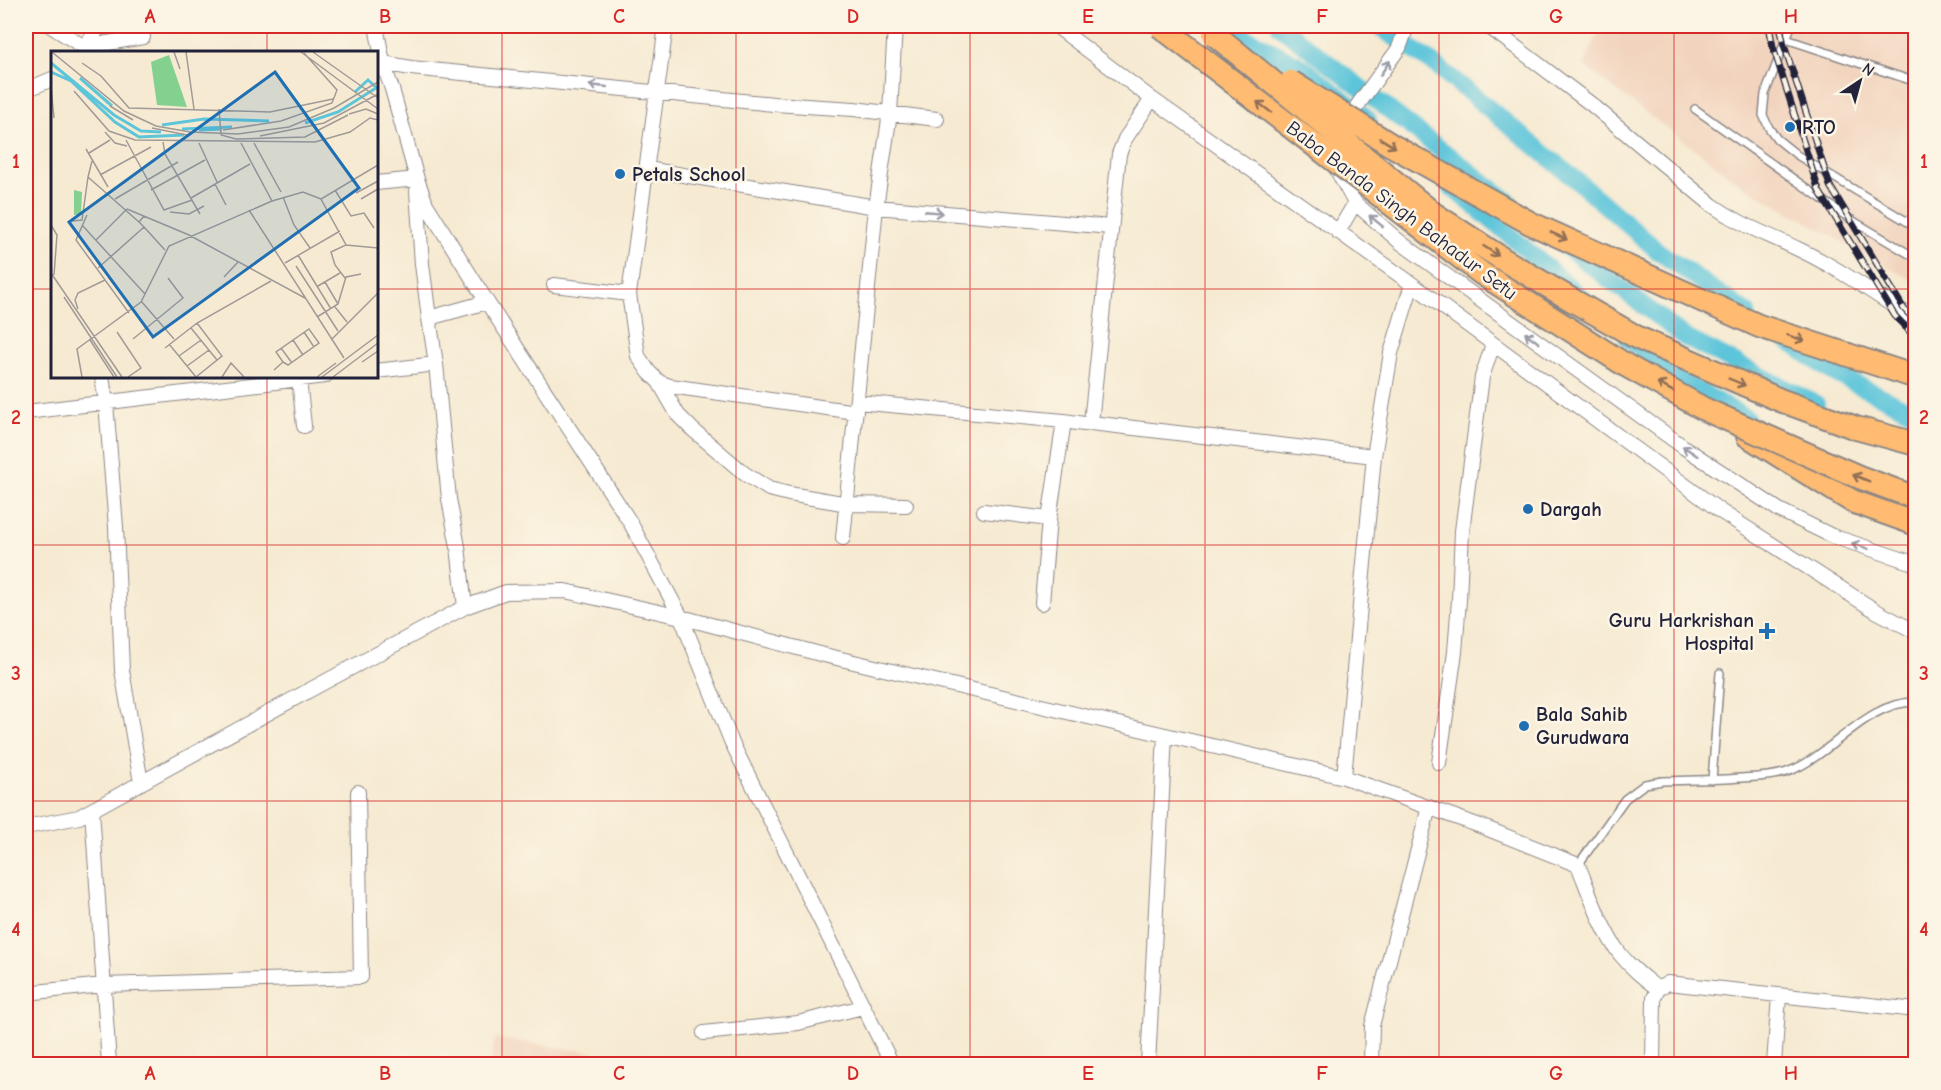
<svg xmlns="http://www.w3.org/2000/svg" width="1941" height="1090" viewBox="0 0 1941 1090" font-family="'Comic Neue',sans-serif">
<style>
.built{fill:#f2d4be}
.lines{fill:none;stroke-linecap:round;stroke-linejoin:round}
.canal{stroke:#5dc5da;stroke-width:18}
.service-casing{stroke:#8c8686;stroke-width:10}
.minor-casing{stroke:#8c8686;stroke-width:16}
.trunk-casing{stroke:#8c8686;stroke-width:26}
.service{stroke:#fff;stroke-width:7}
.minor{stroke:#fff;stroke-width:14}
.trunk{stroke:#febb71;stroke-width:22}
.rail-casing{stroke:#22223b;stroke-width:7}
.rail{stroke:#fcf5e5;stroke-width:4.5;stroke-dasharray:14;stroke-linecap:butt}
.trunk-bridge-casing{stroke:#8c8686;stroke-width:26;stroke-linecap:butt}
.trunk-bridge{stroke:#febb71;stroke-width:22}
.oneway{stroke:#9c9ca7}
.oneway2{stroke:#906e56}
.grid{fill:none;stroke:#d62828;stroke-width:1.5;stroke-opacity:0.55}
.poi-dot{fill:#1f6fb2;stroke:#fcf5e5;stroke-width:2}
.labels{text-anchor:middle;stroke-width:5;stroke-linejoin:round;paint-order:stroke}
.poi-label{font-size:20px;font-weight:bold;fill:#22223b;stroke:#fcf5e5;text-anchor:start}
.street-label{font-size:20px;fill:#22223b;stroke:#fcf5e5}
.inset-river{fill:none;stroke:#5dc5da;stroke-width:3}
.inset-road{fill:none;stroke:#a19a96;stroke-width:1.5}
.view{fill:#1f6fb2;fill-opacity:0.15;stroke:#1f6fb2;stroke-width:3}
.inset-edge{fill:none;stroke:#22223b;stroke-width:3}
.neatline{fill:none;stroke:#d62828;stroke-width:2}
.grid-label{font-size:20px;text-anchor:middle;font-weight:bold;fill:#d62828}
</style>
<rect width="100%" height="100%" fill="#fcf5e5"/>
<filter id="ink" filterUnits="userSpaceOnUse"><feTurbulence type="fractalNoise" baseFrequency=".0167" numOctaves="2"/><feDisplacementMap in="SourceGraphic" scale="12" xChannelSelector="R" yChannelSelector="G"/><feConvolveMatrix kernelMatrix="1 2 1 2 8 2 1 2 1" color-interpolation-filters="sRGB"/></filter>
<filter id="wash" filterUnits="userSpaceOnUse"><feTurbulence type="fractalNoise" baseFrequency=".008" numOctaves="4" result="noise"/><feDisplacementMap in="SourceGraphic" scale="24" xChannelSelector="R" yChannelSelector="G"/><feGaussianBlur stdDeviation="1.35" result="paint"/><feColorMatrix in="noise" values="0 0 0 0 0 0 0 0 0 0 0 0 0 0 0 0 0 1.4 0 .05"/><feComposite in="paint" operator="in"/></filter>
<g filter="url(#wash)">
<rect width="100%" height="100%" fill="#f6ead2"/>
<!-- built -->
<path class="built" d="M 1601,26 L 1915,26 L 1915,282 L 1746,188 L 1584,66 Z
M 495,1038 L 590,1052 L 630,1064 L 490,1064 Z"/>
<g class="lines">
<!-- canal -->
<path class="canal" d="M 1225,26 L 1305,69 L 1368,120
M 1280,26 L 1509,202
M 1378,26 L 1433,63 L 1574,178 L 1659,252 L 1747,313
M 1450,186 L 1513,238 L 1582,298
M 1564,245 L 1686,338 L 1816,404
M 1628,338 L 1671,375 L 1746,418
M 1785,339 L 1832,372 L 1916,414"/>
</g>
</g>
<g filter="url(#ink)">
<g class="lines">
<defs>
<path id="service" d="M 1791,26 L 1765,94 L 1763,115 L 1769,128 L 1777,139 L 1797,155 L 1916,227
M 1786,39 L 1916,82
M 1695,109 L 1850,219 L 1916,258
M 1712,780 L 1720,673
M 1578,865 L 1625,799 L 1645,784 L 1662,781 C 1689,780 1715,780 1741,778 C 1757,777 1773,777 1787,772 C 1832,756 1866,701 1916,702"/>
<path id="minor" d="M 51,26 L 84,47 L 100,26
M 376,26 L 383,63 L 392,89 L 417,179 L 426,204 L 487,302 L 630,522 L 681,617 L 732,743 L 892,1064
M 666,26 L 629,294 L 638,356 L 649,372 L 659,382 L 670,386 L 856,412
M 1056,26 L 1152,99 L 1412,284 L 1720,511 L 1876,611 L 1916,632
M 1488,26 L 1591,104 L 1712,205 C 1740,225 1767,234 1798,249 C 1839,268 1877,296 1916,320
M 88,52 L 84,47 L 143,37
M 383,63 L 411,68 L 774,104 L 854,109 L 937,119
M 26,90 L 52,79
M 1344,124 L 1399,48 L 1407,26
M 1334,165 L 1355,203 L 1400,242 L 1685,448 L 1779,510 L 1832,536 L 1916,564
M 647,169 L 876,207 L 1111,227
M 376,183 L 417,179
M 417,191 L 422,264 L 429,318
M 1338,232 L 1355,203
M 554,285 L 629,294
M 436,364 L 449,499 L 458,547 L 465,607
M 376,371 L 436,364 L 429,318 L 487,302
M 102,376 L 106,403 L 116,527 L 122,670 L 141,783
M 299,379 L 304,426
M 659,382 L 678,415 L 692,429 L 745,474 L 769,489 L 789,494 L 848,504 L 906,505
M 857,402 L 1064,421 L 1084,424 L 1091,423 L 1374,456
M 26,412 L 325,376
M 1091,423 L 1119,154 L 1125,139 L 1152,99
M 984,511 L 1049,519
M 843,538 L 876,207 L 890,113 L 895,26
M 1042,603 L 1049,519 L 1064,421
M 1439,763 L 1455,652 L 1459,600 L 1462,531 L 1482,377 L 1493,344
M 1344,777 L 1374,456 L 1391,353 L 1412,284
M 92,810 L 109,1064
M 26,827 L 79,817 L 319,685 L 465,607 L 506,592 L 565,591 L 681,617 L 824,655 L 1344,777 L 1483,827 L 1578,865 C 1590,894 1601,929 1620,954 C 1631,968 1644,978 1658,989
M 26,993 L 104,985 L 361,977 L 358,792
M 704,1033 L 798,1023 L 863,1007
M 1148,1064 L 1165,735
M 1371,1064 L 1372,1026 L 1429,807
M 1653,1064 L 1654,998 L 1658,989 L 1668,983 L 1916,1010
M 1774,1064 L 1779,996"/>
<path id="trunk" d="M 1748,436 L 1852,501 L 1916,524"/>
</defs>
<!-- service casing -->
<use href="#service" class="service-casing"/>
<!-- minor casing -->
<use href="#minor" class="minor-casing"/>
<!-- trunk casing -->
<use href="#trunk" class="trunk-casing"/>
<!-- service -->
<use href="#service" class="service"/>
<!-- minor -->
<use href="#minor" class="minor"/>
<!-- trunk -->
<use href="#trunk" class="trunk"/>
<defs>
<path id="rail" d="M 1769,26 L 1773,47 L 1819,191 L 1895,316 L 1916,338
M 1780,26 L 1784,45 L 1830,186 L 1904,309 L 1916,322"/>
</defs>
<!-- rail casing -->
<use href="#rail" class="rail-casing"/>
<!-- rail -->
<use href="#rail" class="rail"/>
<defs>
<path id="trunk-bridge" d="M 1160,26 L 1481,273 L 1627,366 L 1704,409 L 1859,477 L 1916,498
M 1214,34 L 1435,215 L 1504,260 L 1572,300 L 1638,338 L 1780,400 L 1856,428 L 1916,444
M 1291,82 L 1391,145 L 1530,223 L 1759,326 L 1916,377"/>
</defs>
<!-- trunk-bridge casing -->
<use href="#trunk-bridge" class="trunk-bridge-casing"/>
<!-- trunk-bridge -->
<use href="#trunk-bridge" class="trunk-bridge"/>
</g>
<!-- one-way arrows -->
<defs><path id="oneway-shaft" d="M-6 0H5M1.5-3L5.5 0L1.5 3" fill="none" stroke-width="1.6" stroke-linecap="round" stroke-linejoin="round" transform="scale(1.5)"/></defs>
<g class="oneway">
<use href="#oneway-shaft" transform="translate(1385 68) rotate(-56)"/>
<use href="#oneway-shaft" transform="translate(598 86) rotate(-174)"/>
<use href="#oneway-shaft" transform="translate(934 212) rotate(5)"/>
<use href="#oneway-shaft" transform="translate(1376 221) rotate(-141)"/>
<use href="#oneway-shaft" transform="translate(1532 338) rotate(-144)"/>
<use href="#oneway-shaft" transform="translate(1690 451) rotate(-146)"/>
<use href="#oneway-shaft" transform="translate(1860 546) rotate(-162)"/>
</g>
<g class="oneway2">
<use href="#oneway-shaft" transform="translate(1264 107) rotate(-143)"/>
<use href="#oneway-shaft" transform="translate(1388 143) rotate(31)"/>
<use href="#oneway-shaft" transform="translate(1559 236) rotate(24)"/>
<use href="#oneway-shaft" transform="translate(1491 251) rotate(33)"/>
<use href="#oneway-shaft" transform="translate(1796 338) rotate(18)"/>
<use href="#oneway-shaft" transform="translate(1737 382) rotate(23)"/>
<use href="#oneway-shaft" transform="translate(1665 387) rotate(-151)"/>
<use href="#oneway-shaft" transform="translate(1861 478) rotate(-158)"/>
</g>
</g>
<!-- grid -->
<path class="grid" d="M 267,26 L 267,52M 502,26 L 502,1064M 736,26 L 736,1064M 970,26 L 970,1064M 1205,26 L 1205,1064M 1439,26 L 1439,1064M 1674,26 L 1674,1064M 26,289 L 52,289M 376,289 L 1916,289M 267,376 L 267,1064M 26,545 L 1916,545M 26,801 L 1916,801"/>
<!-- markers -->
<g class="poi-dot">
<circle cx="1790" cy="127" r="6"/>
<circle cx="620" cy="174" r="6"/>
<circle cx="1528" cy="509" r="6"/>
<path d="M1764 622h6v6h6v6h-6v6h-6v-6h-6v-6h6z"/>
<circle cx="1524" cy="726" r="6"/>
</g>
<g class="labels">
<!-- poi labels -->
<g class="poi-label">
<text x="1802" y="134">RTO</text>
<text x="632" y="181">Petals School</text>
<text x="1540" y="516">Dargah</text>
<text x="1754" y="627" text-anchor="end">Guru Harkrishan<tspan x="1754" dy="23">Hospital</tspan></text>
<text x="1536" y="721">Bala Sahib<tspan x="1536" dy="23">Gurudwara</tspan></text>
</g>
<!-- street labels -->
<g class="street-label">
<text transform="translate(1402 210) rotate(37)" y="7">Baba Banda Singh Bahadur Setu</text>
</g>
</g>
<!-- overview -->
<g transform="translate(51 51)">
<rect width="327" height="327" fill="#f6ead2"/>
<path d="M 118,4 L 136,56 L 106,54 L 100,11 ZM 23,139 L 31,141 L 30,163 L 23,164 Z" fill="#84d08e"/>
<path class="inset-river" d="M 0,12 L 63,64 L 90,80 L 110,81M 0,21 L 20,30 L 64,71 L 88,86 L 133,84M 29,27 L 61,55M 304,41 L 317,29 L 327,38M 254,72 L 287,61 L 325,37M 111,74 L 153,68 L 218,70M 131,78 L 181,76M 148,79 L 171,78"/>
<path class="inset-road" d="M 1,1 L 73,60 L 105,75 L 139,81 L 187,83 L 238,76 L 283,57 L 327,31M 123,1 L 129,18M 135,1 L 143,58M 250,1 L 327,58M 262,1 L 327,47M 31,12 L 50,25 L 78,57 L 219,61 L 282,48M 0,36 L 3,67M 23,40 L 58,80 L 84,89 L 264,91 L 299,81 L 319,67 L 327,69M 59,55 L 82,69M 168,58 L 170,84 L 185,88 L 254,86 L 297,64M 298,63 L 315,58 L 327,63M 101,77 L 136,84M 172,79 L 230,70 L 281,52 L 286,39 L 253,2M 54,81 L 64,92 L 76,95M 209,85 L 273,72 L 327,43M 75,89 L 113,159 L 141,149M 112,91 L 114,103 L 149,163M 148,92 L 166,131M 190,92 L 221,150M 203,92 L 230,141M 35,98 L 57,136M 38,102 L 59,89M 41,110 L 37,126 L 88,171M 49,124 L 100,96M 164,133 L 175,154M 100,139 L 154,109M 284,139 L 300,165 L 313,162 L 323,177M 305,142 L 327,130M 232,146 L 243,174 L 259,197M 140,147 L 199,113M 64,148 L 127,111M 310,148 L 327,138M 76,158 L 138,184 L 254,247M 198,159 L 293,307M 119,161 L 138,163 L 153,155M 36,164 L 25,189 L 78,262M 21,170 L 31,169 L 37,126M 0,174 L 6,184 L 3,224M 31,174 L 94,243M 93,176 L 114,199M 45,189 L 76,158M 295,194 L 327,197M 247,204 L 280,258M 234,212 L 289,180M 245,215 L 287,280M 47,217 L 93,176 L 88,171 L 93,165M 0,222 L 71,326M 173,226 L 187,211M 294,227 L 284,214 L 280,201 L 295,194 L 270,148 L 327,114M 274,231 L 287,253M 267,235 L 289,222M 13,246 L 66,326M 90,250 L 123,288M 284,256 L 296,271M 27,258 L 24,249 L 27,242 L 54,229M 266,266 L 287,253 L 295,226 L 310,223M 140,277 L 166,309M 66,281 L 90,317 L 77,326M 253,281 L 263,296M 82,288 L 132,247 L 117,227M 39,289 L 63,326M 242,289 L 252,304M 280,289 L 327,242M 118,293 L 145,326M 114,297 L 146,272 L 220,230M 230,297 L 241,312M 128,305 L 150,289M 311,311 L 327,300M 136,315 L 158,299M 223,319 L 232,311 L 225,301 L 258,278 L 268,292 L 237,314 L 232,311M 31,326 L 26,298 L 90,251 L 118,195 L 221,150 L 252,141 L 270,148M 145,326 L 171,305 L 146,272M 171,326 L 180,312 L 193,326M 266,326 L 285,312M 271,326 L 327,284M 282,326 L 327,292"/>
<path class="view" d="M 224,21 L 308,137 L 102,286 L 18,171 Z"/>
<rect width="327" height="327" class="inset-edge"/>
</g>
<!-- margin -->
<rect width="1941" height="1090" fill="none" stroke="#fcf5e5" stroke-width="66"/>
<!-- north arrow -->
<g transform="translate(1860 81) rotate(36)" stroke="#fcf5e5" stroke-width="4.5" paint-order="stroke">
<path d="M0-4.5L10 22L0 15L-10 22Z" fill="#22223b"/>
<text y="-9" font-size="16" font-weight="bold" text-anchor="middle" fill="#22223b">N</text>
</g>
<rect x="33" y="33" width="1875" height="1024" class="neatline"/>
<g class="grid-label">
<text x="150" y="23">A</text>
<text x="385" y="23">B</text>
<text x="619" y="23">C</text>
<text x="853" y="23">D</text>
<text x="1088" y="23">E</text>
<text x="1322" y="23">F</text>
<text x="1556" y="23">G</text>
<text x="1791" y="23">H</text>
<text x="16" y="168">1</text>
<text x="1924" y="168">1</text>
<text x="16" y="424">2</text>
<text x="1924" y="424">2</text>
<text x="16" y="680">3</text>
<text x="1924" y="680">3</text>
<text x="16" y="936">4</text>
<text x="1924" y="936">4</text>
<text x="150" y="1080">A</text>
<text x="385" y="1080">B</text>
<text x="619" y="1080">C</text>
<text x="853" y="1080">D</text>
<text x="1088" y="1080">E</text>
<text x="1322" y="1080">F</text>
<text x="1556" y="1080">G</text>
<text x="1791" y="1080">H</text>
</g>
</svg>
